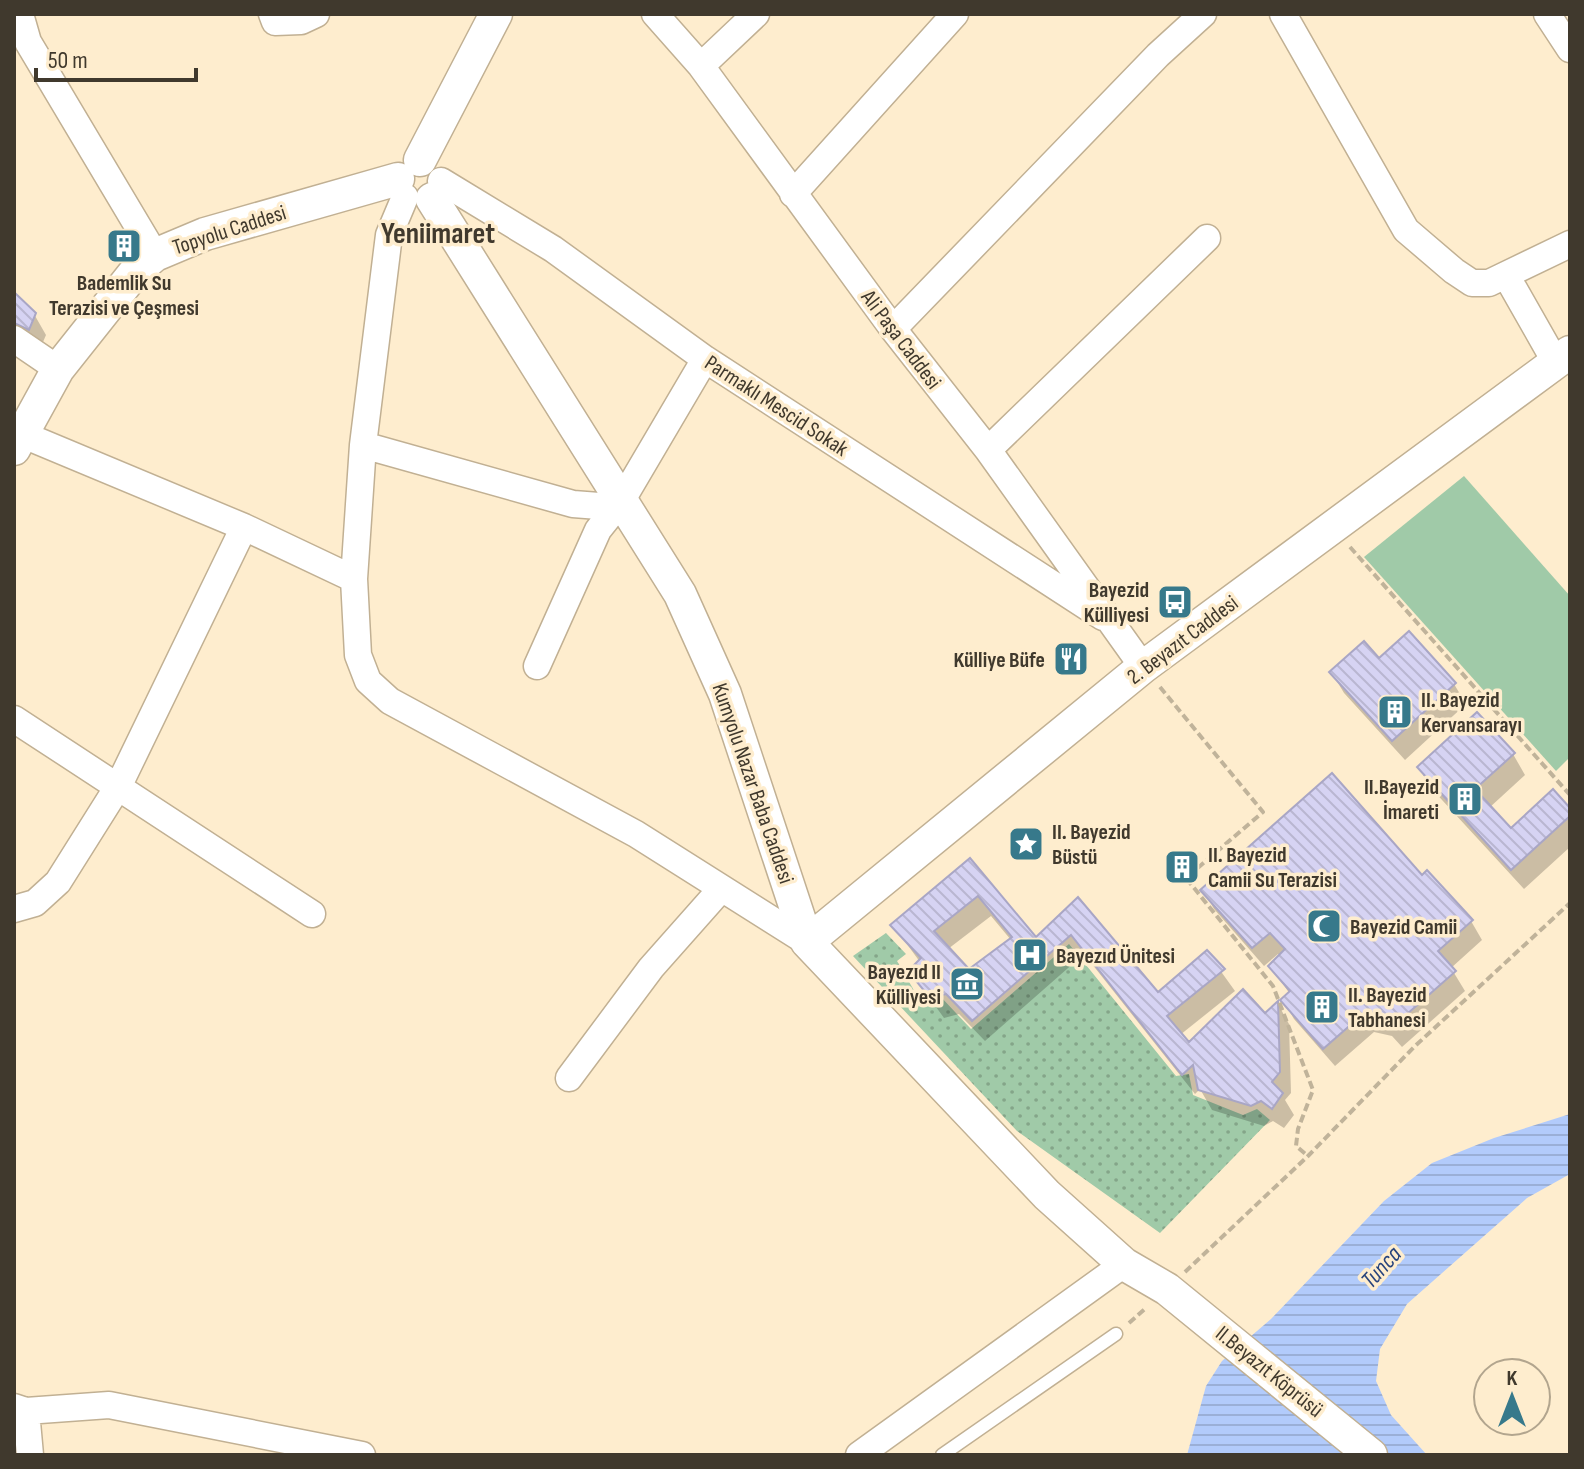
<svg xmlns="http://www.w3.org/2000/svg" width="1584" height="1469" viewBox="0 0 1584 1469" font-family="'Sofia Sans Condensed',sans-serif">
<style>
.grass{fill:url(#grass-dots)}
.park{fill:#a0caa8}
.water{fill:url(#water-rules)}
.shadow{fill:#0003;fill-rule:evenodd}
.building{fill:url(#building-back-hatch);stroke:#a9a6c5;stroke-width:2;fill-rule:evenodd}
.lines{fill:none;stroke-linecap:round;stroke-linejoin:round}
.service-casing{stroke:#c1b093;stroke-width:15}
.minor-casing{stroke:#c1b093;stroke-width:29}
.tertiary-casing{stroke:#c1b093;stroke-width:35}
.path{stroke:#c0b39a;stroke-width:4;stroke-dasharray:8 4;stroke-linecap:butt}
.service{stroke:#fff;stroke-width:12}
.minor{stroke:#fff;stroke-width:26}
.tertiary{stroke:#fff;stroke-width:32}
.labels{text-anchor:middle;stroke-width:7;stroke-linejoin:round;paint-order:stroke}
.street-label{font-size:22px;fill:#40392d;stroke:#feedce}
.poi-label{font-size:22px;font-weight:bold;fill:#40392d;stroke:#feedce;text-anchor:start}
.water-label{font-size:24px;font-style:italic;fill:#28447d;stroke:#feedce}
.district-label{font-size:30px;font-weight:bold;fill:#40392d;stroke:#feedce}
</style>
<defs>
<pattern id="grass-dots" width="8" height="8" patternUnits="userSpaceOnUse" patternTransform="scale(2)"><rect width="8" height="8" fill="#a0caa8"/><path d="M2 2h.1M6 6h.1" fill="none" stroke="#84a589" stroke-width="1.8" stroke-linecap="round"/></pattern>
<pattern id="water-rules" width="6" height="5" patternUnits="userSpaceOnUse" patternTransform="scale(2)"><rect width="6" height="5" fill="#b2cbfb"/><path d="M0 2.5h6" fill="none" stroke="#9aafd7"/></pattern>
<pattern id="building-back-hatch" width="6" height="6" patternUnits="userSpaceOnUse" patternTransform="scale(2)"><rect width="6" height="6" fill="#d6d3f3"/><path d="M-1 5l2 2M0 0l6 6M5-1l2 2" fill="none" stroke="#b9b6d1"/></pattern>
</defs>
<rect width="100%" height="100%" fill="#feedce"/>
<!-- grass -->
<path class="grass" d="M 886,933 L 906,954 L 897,961 L 923,1006 L 940,996 L 971,1029 L 1069,944 L 1176,1076 L 1189,1074 L 1193,1095 L 1243,1115 L 1257,1109 L 1270,1120 L 1160,1233 L 1017,1131 L 853,956 Z"/>
<!-- park -->
<path class="park" d="M 1464,476 L 1570,596 L 1570,757 L 1556,771 L 1364,557 Z"/>
<!-- water -->
<path class="water" d="M 1570,1114 L 1570,1174 L 1527,1198 L 1407,1304 L 1380,1349 L 1376,1381 L 1391,1415 L 1427,1455 L 1187,1455 L 1206,1386 L 1222,1361 L 1271,1319 L 1384,1201 L 1432,1163 L 1494,1138 Z"/>
<!-- shadow -->
<path class="shadow" d="M 14,295 L 34,314 L 46,335 L 40,349 L 14,339 Z
M 1379,661 L 1454,684 L 1466,704 L 1405,760 L 1344,693 L 1332,673 Z
M 1513,754 L 1525,775 L 1489,808 L 1511,831 L 1570,811 L 1570,847 L 1524,889 L 1431,788 L 1419,768 Z
M 970,861 L 1036,940 L 1078,900 L 1158,995 L 1207,952 L 1235,991 L 1180,1035 L 1188,1045 L 1264,1015 L 1278,1004 L 1289,1024 L 1291,1093 L 1285,1100 L 1294,1115 L 1284,1128 L 1273,1121 L 1264,1126 L 1212,1110 L 1200,1089 L 1195,1094 L 1084,954 L 985,1041 L 959,1014 L 944,1018 L 910,971 L 920,962 L 893,925 ZM 991,916 L 1011,940 L 969,972 L 948,949 Z
M 1422,878 L 1471,921 L 1482,940 L 1451,968 L 1465,991 L 1402,1047 L 1392,1036 L 1374,1032 L 1335,1066 L 1294,1019 L 1283,1000 L 1290,994 L 1270,966 L 1280,956 L 1278,954 L 1264,966 L 1214,909 L 1203,890 Z"/>
<!-- building -->
<path class="building" d="M 14,292 L 36,313 L 29,330 L 14,323 Z
M 1409,631 L 1456,683 L 1392,741 L 1329,672 L 1364,641 L 1379,658 Z
M 1477,712 L 1515,753 L 1475,789 L 1511,828 L 1553,789 L 1570,808 L 1570,816 L 1511,870 L 1417,767 Z
M 1332,773 L 1422,875 L 1427,870 L 1473,920 L 1438,951 L 1456,971 L 1390,1029 L 1379,1017 L 1363,1014 L 1323,1049 L 1280,1000 L 1290,991 L 1268,966 L 1285,949 L 1270,933 L 1252,948 L 1200,890 Z
M 970,858 L 1036,937 L 1078,897 L 1158,992 L 1207,950 L 1225,969 L 1167,1016 L 1189,1042 L 1243,989 L 1265,1013 L 1278,1001 L 1280,1072 L 1272,1082 L 1283,1093 L 1272,1109 L 1261,1101 L 1251,1106 L 1198,1090 L 1193,1065 L 1182,1075 L 1071,935 L 972,1021 L 946,994 L 930,998 L 908,971 L 921,958 L 890,925 ZM 978,896 L 1012,937 L 969,969 L 934,931 Z"/>
<g class="lines">
<defs>
<path id="service" d="M 942,1455 L 1116,1334"/>
<path id="minor" d="M 20,14 L 28,42 L 155,255
M 272,14 L 275,22 L 301,21 L 316,14
M 655,14 L 701,66 L 893,329 L 988,450 L 1143,667
M 1283,14 L 1406,230 L 1454,271 L 1472,283 L 1489,283 L 1570,244
M 1547,14 L 1570,49
M 701,66 L 756,14
M 441,181 L 553,249 L 705,359 L 1103,617
M 793,194 L 955,14
M 1506,275 L 1556,363
M 893,329 L 1158,55 L 1203,14
M 14,339 L 58,369
M 14,431 L 244,527 L 354,579
M 363,445 L 389,235 L 405,197
M 988,450 L 1207,238
M 622,500 L 599,506 L 573,504 L 363,445 L 354,579 L 358,655 L 368,681 L 390,701 L 636,834 L 807,942
M 537,666 L 598,530 L 622,500 L 705,359
M 14,719 L 312,914
M 14,909 L 35,903 L 58,882 L 119,785 L 244,527
M 569,1078 L 651,968 L 721,889
M 14,1407 L 26,1411 L 109,1405 L 362,1455
M 26,1411 L 30,1455
M 859,1455 L 1124,1264"/>
<path id="tertiary" d="M 420,160 L 496,14
M 432,199 L 680,594 L 725,694 L 807,942 L 1047,1195 L 1124,1264 L 1167,1289 L 1371,1455
M 14,449 L 58,369 L 135,272 L 155,255 L 205,234 L 398,179
M 807,942 L 1143,667 L 1570,352"/>
</defs>
<!-- service casing -->
<use href="#service" class="service-casing"/>
<!-- minor casing -->
<use href="#minor" class="minor-casing"/>
<!-- tertiary casing -->
<use href="#tertiary" class="tertiary-casing"/>
<!-- path -->
<path class="path" d="M 1350,547 L 1570,795
M 1160,687 L 1263,812 L 1186,878 L 1273,986 L 1313,1090 L 1298,1129 L 1296,1146 L 1308,1156
M 1185,1272 L 1308,1156 L 1414,1047 L 1570,903
M 1129,1323 L 1146,1308"/>
<!-- service -->
<use href="#service" class="service"/>
<!-- minor -->
<use href="#minor" class="minor"/>
<!-- tertiary -->
<use href="#tertiary" class="tertiary"/>
</g>
<!-- icons -->
<defs>
<symbol id="building-square" viewBox="-11 -11 22 22"><rect x="-9" y="-9" width="18" height="18" rx="4" fill="#37798b" stroke="#feedce"/><path d="M-4-6H4V6H1V3H-1V6H-4ZM-2.5-4.3h1.7v1.8h-1.7ZM.8-4.3h1.7v1.8H.8ZM-2.5-1h1.7V.8h-1.7ZM.8-1h1.7V.8H.8Z" fill="#fff"/></symbol>
<symbol id="bus-square" viewBox="-11 -11 22 22"><rect x="-9" y="-9" width="18" height="18" rx="4" fill="#37798b" stroke="#feedce"/><path d="M-5-6H5V4H4V6H2V4H-2V6H-4V4H-5ZM-3.5-4V0h7V-4ZM-3.5 1.2v1.5H-2V1.2ZM2 1.2v1.5H3.5V1.2Z" fill="#fff"/></symbol>
<symbol id="restaurant-square" viewBox="-11 -11 22 22"><rect x="-9" y="-9" width="18" height="18" rx="4" fill="#37798b" stroke="#feedce"/><path d="M-5-6h1v4h1v-4h1v4h1v-4h1v5L-1.5 .5V6h-2V.5L-5-1ZM5-6V6H3V1.5H1.5Q1.5-4 5-6Z" fill="#fff"/></symbol>
<symbol id="sight-square" viewBox="-11 -11 22 22"><rect x="-9" y="-9" width="18" height="18" rx="4" fill="#37798b" stroke="#feedce"/><path d="M0-6L1.8-2.2L6-1.7L2.9 1.2L3.7 5.4L0 3.3L-3.7 5.4L-2.9 1.2L-6-1.7L-1.8-2.2Z" fill="#fff"/></symbol>
<symbol id="mosque-square" viewBox="-11 -11 22 22"><rect x="-9" y="-9" width="18" height="18" rx="4" fill="#37798b" stroke="#feedce"/><path d="M3.5-4.9A6 6 0 1 0 3.5 4.9A5 5 0 1 1 3.5-4.9Z" fill="#fff"/></symbol>
<symbol id="hospital-square" viewBox="-11 -11 22 22"><rect x="-9" y="-9" width="18" height="18" rx="4" fill="#37798b" stroke="#feedce"/><path d="M-5-5h3v3.5h4V-5h3V5h-3V1.5h-4V5h-3Z" fill="#fff"/></symbol>
<symbol id="museum-square" viewBox="-11 -11 22 22"><rect x="-9" y="-9" width="18" height="18" rx="4" fill="#37798b" stroke="#feedce"/><path d="M0-6L6-3V-2H-6V-3ZM-5-1h2V3h-2ZM-1-1h2V3h-2ZM3-1h2V3H3ZM-6 4H6V6H-6Z" fill="#fff"/></symbol>
</defs>
<g fill-rule="evenodd">
<use href="#building-square" x="104" y="226" width="40" height="40"/>
<use href="#bus-square" x="1155" y="582" width="40" height="40"/>
<use href="#restaurant-square" x="1051" y="639" width="40" height="40"/>
<use href="#building-square" x="1375" y="692" width="40" height="40"/>
<use href="#building-square" x="1445" y="779" width="40" height="40"/>
<use href="#sight-square" x="1006" y="824" width="40" height="40"/>
<use href="#building-square" x="1162" y="847" width="40" height="40"/>
<use href="#mosque-square" x="1304" y="906" width="40" height="40"/>
<use href="#hospital-square" x="1010" y="935" width="40" height="40"/>
<use href="#museum-square" x="947" y="964" width="40" height="40"/>
<use href="#building-square" x="1302" y="987" width="40" height="40"/>
</g>
<g class="labels">
<!-- street labels -->
<g class="street-label">
<text transform="translate(229 229) rotate(-18)" y="8">Topyolu Caddesi</text>
<text transform="translate(902 339) rotate(53)" y="8">Ali Paşa Caddesi</text>
<text transform="translate(777 405) rotate(33)" y="8">Parmaklı Mescid Sokak</text>
<text transform="translate(1182 639) rotate(-37)" y="8">2. Beyazıt Caddesi</text>
<text transform="translate(754 783) rotate(71)" y="8">Kumyolu Nazar Baba Caddesi</text>
<text transform="translate(1270 1371) rotate(39)" y="8">II.Beyazıt Köprüsü</text>
</g>
<!-- poi labels -->
<g class="poi-label">
<text x="124" y="290" text-anchor="middle">Bademlik Su<tspan x="124" dy="25">Terazisi ve Çeşmesi</tspan></text>
<text x="1149" y="597" text-anchor="end">Bayezid<tspan x="1149" dy="25">Külliyesi</tspan></text>
<text x="1045" y="667" text-anchor="end">Külliye Büfe</text>
<text x="1421" y="707">II. Bayezid<tspan x="1421" dy="25">Kervansarayı</tspan></text>
<text x="1439" y="794" text-anchor="end">II.Bayezid<tspan x="1439" dy="25">İmareti</tspan></text>
<text x="1052" y="839">II. Bayezid<tspan x="1052" dy="25">Büstü</tspan></text>
<text x="1208" y="862">II. Bayezid<tspan x="1208" dy="25">Camii Su Terazisi</tspan></text>
<text x="1350" y="934">Bayezid Camii</text>
<text x="1056" y="963">Bayezıd Ünitesi</text>
<text x="941" y="979" text-anchor="end">Bayezıd II<tspan x="941" dy="25">Külliyesi</tspan></text>
<text x="1348" y="1002">II. Bayezid<tspan x="1348" dy="25">Tabhanesi</tspan></text>
</g>
<!-- water labels -->
<g class="water-label">
<text transform="translate(1381 1267) rotate(-48)" y="8">Tunca</text>
</g>
<!-- district labels -->
<g class="district-label">
<text x="438" y="243">Yeniimaret</text>
</g>
</g>
<!-- border -->
<rect width="1584" height="1469" fill="none" stroke="#40392d" stroke-width="32"/>
<!-- north arrow -->
<g transform="translate(1512 1397)"><circle r="38" fill="#feedce" stroke="#b2a58e" stroke-width="2"/>
<path d="M0-6L14 30L0 20L-14 30Z" fill="#37798b"/>
<text y="-12" font-size="22" font-weight="bold" text-anchor="middle" fill="#40392d">K</text>
</g>
<!-- scale -->
<path d="M36 68v12h160v-12" fill="none" stroke="#40392d" stroke-width="4"/>
<text x="48" y="68" font-size="24" fill="#40392d" stroke="#feedce" stroke-width="6" paint-order="stroke">50 m</text>
</svg>
